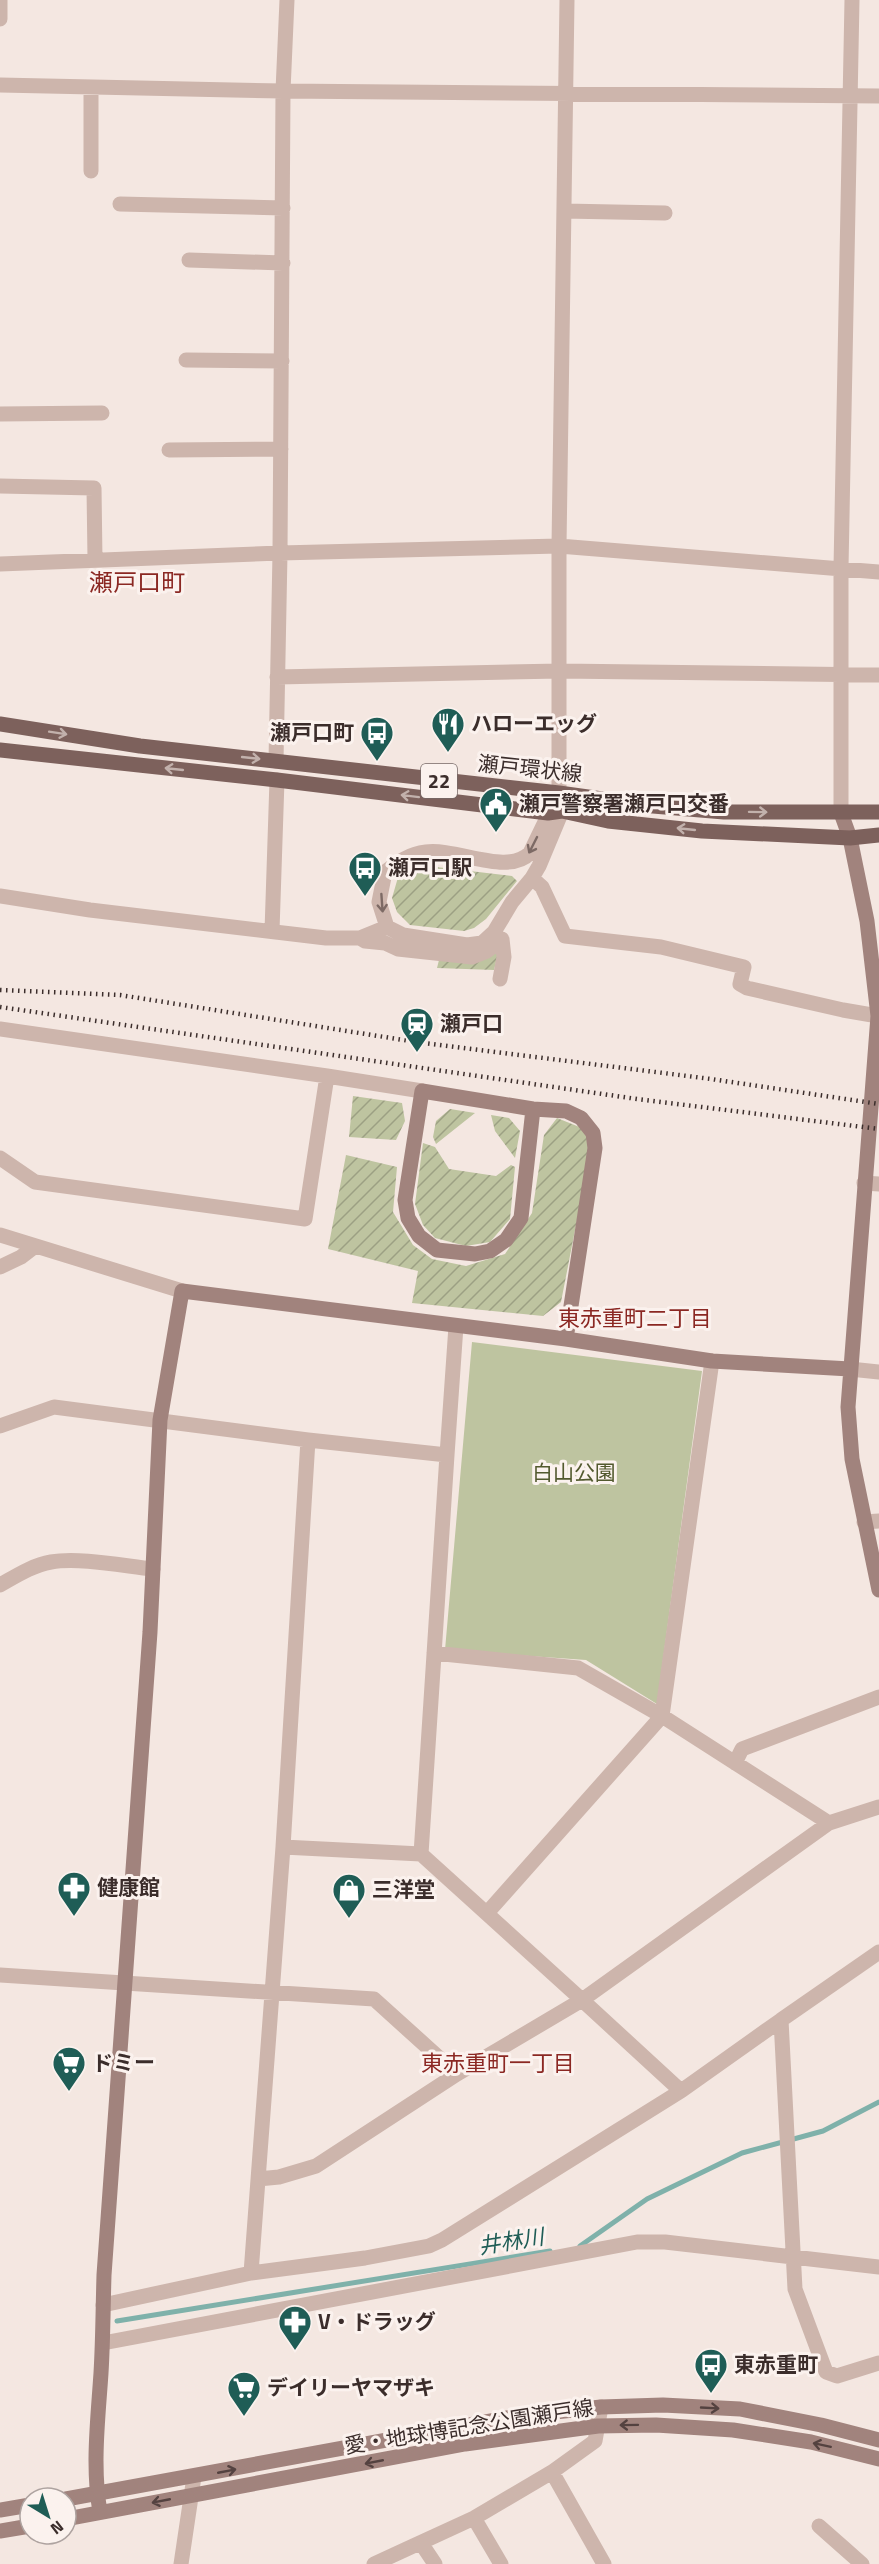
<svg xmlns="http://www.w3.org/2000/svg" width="879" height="2564" viewBox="0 0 879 2564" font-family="'Titillium Web','Noto Sans JP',sans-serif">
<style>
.green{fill:#bec4a0}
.garden{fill:url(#garden-furrows)}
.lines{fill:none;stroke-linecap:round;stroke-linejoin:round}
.stream{stroke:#7fb1aa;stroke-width:5}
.street{stroke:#cdb5ac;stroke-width:15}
.secondary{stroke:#a1837d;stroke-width:15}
.primary{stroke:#7d615c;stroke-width:15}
.rail{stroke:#3b2d2b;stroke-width:4.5;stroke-dasharray:1.5 4.5;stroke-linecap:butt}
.oneway{stroke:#c2b1ac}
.oneway2{stroke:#7d6a65}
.oneway3{stroke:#544240}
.labels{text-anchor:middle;stroke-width:6;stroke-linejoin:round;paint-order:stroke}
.shield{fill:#fbf2ee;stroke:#756866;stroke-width:1.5}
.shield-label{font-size:20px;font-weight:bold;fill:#3b2d2b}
.poi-label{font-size:21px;font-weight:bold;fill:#3b2d2b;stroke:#fbf2ee;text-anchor:start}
.street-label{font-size:21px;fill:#3b2d2b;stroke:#fbf2ee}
.park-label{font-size:21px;fill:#52592e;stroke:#fbf2ee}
.neighbourhood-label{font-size:22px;fill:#8b2823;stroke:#fbf2ee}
.water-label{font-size:22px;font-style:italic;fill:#1f5d56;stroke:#fbf2ee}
.quarter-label{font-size:24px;fill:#8b2823;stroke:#fbf2ee}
</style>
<defs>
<pattern id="garden-furrows" width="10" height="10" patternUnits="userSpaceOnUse" patternTransform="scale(1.5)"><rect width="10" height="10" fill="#bec4a0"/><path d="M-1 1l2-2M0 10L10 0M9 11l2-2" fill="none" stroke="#9ca083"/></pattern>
</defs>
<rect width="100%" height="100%" fill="#f4e7e1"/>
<!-- green -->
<path class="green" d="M 472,1342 L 702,1371 L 657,1704 L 586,1660 L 445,1650 Z"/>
<!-- garden -->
<path class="garden" d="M 411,864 L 512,876 L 517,881 L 486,919 L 474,928 L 464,931 L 410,925 L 397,912 L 392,898 L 401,867 Z
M 499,950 L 494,970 L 437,968 L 439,960 Z
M 353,1096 L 402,1103 L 405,1121 L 396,1140 L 349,1137 Z
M 450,1109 L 475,1113 L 436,1144 L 433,1137 L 436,1121 Z
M 491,1115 L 509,1118 L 520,1131 L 515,1158 L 495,1131 Z
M 557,1118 L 587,1130 L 592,1143 L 561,1302 L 543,1316 L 412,1303 L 418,1271 L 328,1249 L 346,1155 L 397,1167 L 393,1212 L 413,1245 L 432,1259 L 466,1266 L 505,1254 L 532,1213 L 544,1135 Z
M 423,1143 L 435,1147 L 449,1169 L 496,1176 L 511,1165 L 515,1167 L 510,1219 L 490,1242 L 466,1246 L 435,1238 L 423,1225 L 415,1204 Z"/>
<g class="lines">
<!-- stream -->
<path class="stream" d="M 580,2246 L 647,2199 L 742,2153 L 823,2131 L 879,2102
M 117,2321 L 550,2251"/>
<!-- street -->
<path class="street" d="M 0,19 L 0,0
M 0,85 L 283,91 L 879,96
M 91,89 L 91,171
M 120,204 L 283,208
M 564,211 L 665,213
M 189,260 L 283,263
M 186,360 L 282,361
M 0,414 L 102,413
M 169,450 L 281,449
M 0,486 L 94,488 L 95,559
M 0,564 L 280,553 L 559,546 L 879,572
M 277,677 L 560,671 L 879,675
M 276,761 L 280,553 L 283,91 L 287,0
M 559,793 L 530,853 C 508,876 457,848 426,852 C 409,854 398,862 385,872 L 379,902 L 387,927 L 403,935 L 467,945 L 482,943 L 494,932 L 512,902 L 532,878 L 539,866 L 562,811 L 559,793 L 559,546 L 567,0
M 841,813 L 841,568 L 852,0
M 532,878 L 542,887 L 565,936 L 661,947 L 744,967 L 740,984 L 747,988 L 843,1010 L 878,1016
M 0,896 L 90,910 L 326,938 L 360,938 L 387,927
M 272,931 L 277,780
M 360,938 L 365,941 L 385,943 L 398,949 L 472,957 L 487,951 L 497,943
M 500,979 L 504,957 L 502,939
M 0,1029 L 327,1076 L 305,1219 L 35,1182 L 0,1158
M 327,1076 L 422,1091
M 864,1183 L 879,1184
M 0,1235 L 182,1291
M 0,1267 L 21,1257 L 34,1247
M 850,1369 L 879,1372
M 0,1426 L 54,1407 L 308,1440 L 447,1455 L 456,1326
M 864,1522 L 879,1521
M 0,1585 C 16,1576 33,1565 51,1562 C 79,1557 124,1566 153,1569
M 434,1653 L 578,1668 L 662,1716 L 829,1823
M 735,1763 L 742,1749 L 879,1697
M 283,1847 L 308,1440
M 421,1854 L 582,2000 L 829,1823 L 879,1807
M 487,1913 L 662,1716 L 712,1361
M 0,1975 L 374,1999 L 457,2074 L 582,2000 L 681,2091 L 781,2020 L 795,2289 L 826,2372 L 837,2376 L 879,2363
M 781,2020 L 879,1952
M 258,2179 L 279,2177 L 316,2166 L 457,2074
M 251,2273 L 365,2258 L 429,2246 L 442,2240 L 681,2091
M 103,2305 L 251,2273 L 283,1847 L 421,1854 L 447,1455
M 103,2343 L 637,2242 L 665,2242 L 879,2267
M 552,2472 L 604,2564
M 474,2518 L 501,2564
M 819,2526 L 862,2564
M 421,2543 L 435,2564
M 181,2564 L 194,2477
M 374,2564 L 474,2518 L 552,2472 L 595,2441 L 601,2407"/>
<!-- secondary -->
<path class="secondary" d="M 841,813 L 850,838 L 867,921 L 878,1016 L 848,1407 L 852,1459 L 879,1590
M 533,1109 L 521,1218 L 506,1240 L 490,1251 L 475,1254 L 437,1250 L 419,1236 L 408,1218 L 405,1200 L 422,1091 L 533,1109 L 566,1111 L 581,1118 L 593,1133 L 595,1148 L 566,1339
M 66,2499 L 518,2416 L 601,2407 L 663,2405 L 740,2409 L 821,2425 L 879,2440
M 0,2510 L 30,2505
M 100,2512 C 92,2467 98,2419 101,2373 C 103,2340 103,2307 104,2275 L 150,1632 L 160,1420 L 182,1291 L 566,1339 L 712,1361 L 850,1369
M 66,2519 L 465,2444 L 598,2426 L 656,2425 L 733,2430 L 811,2442 L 879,2459
M 0,2531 L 30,2526"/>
<!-- primary -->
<path class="primary" d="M 0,724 L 140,746 L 559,793 L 653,806 L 724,812 L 879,812
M 0,750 L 277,780 L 548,813 L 562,811 L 608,821 L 702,831 L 850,838 L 879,835"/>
<!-- rail -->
<path class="rail" d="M 0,990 L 120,995 L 416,1042 L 711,1079 L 879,1104
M 0,1007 L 637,1099 L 879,1129"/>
</g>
<!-- one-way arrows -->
<defs><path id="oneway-shaft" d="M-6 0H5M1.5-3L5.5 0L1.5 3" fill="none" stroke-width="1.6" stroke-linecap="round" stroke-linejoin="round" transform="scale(1.5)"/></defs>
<g class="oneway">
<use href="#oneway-shaft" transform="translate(58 733) rotate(9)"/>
<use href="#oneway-shaft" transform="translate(251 758) rotate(6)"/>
<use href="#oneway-shaft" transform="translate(174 769) rotate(-174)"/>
<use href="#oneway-shaft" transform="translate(410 796) rotate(-173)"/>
<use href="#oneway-shaft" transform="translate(758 812) rotate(1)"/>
<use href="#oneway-shaft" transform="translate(686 829) rotate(-174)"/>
</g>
<g class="oneway2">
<use href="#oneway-shaft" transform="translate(533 845) rotate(117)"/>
<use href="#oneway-shaft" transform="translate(382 903) rotate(86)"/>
</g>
<g class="oneway3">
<use href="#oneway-shaft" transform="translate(710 2408) rotate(3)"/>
<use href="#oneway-shaft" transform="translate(629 2425) rotate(179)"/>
<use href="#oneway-shaft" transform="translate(822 2445) rotate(-168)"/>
<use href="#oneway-shaft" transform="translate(374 2462) rotate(169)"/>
<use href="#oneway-shaft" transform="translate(227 2471) rotate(-11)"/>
<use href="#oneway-shaft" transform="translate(161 2501) rotate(169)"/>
</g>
<!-- icons -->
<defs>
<symbol id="restaurant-pin" viewBox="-11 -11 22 30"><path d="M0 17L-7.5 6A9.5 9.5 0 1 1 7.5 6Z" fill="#1f5d56" stroke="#fbf2ee"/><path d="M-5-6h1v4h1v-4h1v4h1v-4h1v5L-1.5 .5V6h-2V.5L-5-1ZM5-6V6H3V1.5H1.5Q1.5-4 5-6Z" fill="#fff"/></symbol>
<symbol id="bus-pin" viewBox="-11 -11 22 30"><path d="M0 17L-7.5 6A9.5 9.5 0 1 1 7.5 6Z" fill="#1f5d56" stroke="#fbf2ee"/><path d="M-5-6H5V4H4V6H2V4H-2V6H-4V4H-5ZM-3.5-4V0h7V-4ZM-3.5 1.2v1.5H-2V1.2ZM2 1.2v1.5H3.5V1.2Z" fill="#fff"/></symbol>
<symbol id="civic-pin" viewBox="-11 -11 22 30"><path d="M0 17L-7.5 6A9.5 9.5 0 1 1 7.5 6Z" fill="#1f5d56" stroke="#fbf2ee"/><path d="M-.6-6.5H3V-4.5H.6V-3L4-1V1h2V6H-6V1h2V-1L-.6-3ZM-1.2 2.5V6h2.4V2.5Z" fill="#fff"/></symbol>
<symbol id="station-pin" viewBox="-11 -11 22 30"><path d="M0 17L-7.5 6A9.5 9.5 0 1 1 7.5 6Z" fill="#1f5d56" stroke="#fbf2ee"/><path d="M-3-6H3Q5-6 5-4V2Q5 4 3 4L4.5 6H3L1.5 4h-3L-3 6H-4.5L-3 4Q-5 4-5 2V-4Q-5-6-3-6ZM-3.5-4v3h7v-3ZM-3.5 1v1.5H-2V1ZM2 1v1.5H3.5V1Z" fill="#fff"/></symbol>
<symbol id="pharmacy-pin" viewBox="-11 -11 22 30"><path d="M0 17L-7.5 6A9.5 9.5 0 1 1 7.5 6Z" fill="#1f5d56" stroke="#fbf2ee"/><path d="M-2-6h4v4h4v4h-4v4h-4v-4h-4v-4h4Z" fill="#fff"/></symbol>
<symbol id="shop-pin" viewBox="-11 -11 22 30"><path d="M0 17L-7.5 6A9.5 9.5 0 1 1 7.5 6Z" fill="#1f5d56" stroke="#fbf2ee"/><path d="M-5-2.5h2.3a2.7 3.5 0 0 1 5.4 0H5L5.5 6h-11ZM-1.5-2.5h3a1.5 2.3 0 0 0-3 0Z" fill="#fff"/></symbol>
<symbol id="supermarket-pin" viewBox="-11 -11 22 30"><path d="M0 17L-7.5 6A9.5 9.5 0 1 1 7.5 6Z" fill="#1f5d56" stroke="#fbf2ee"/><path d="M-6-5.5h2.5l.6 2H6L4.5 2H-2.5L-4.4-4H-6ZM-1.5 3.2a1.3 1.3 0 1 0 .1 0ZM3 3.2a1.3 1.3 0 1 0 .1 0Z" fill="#fff"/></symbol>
</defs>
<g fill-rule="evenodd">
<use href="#restaurant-pin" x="429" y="705" width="38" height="52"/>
<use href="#bus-pin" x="358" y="714" width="38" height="52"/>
<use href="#civic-pin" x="477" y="785" width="38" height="52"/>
<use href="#bus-pin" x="346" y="849" width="38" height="52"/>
<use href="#station-pin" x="398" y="1005" width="38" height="52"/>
<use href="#pharmacy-pin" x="55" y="1869" width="38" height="52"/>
<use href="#shop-pin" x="330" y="1871" width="38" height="52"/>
<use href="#supermarket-pin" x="50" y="2044" width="38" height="52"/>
<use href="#pharmacy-pin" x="276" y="2303" width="38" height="52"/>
<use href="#bus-pin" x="692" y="2346" width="38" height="52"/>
<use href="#supermarket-pin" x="225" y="2369" width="38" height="52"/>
</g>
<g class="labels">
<!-- shield labels -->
<rect class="shield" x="421" y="764" width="36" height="34" rx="4.5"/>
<g class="shield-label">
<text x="439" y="788">22</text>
</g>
<!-- poi labels -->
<g class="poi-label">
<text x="471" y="731">ハローエッグ</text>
<text x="354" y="740" text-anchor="end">瀬戸口町</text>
<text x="519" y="811">瀬戸警察署瀬戸口交番</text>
<text x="388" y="875">瀬戸口駅</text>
<text x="440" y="1031">瀬戸口</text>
<text x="97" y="1895">健康館</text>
<text x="372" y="1897">三洋堂</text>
<text x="92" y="2070">ドミー</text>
<text x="318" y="2329">V・ドラッグ</text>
<text x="734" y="2372">東赤重町</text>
<text x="267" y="2395">デイリーヤマザキ</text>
</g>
<!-- street labels -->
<g class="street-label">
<text transform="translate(530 769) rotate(6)" y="7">瀬戸環状線</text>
<text transform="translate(469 2427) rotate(-9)" y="7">愛・地球博記念公園瀬戸線</text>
</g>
<!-- park labels -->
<g class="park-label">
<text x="574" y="1480">白山公園</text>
</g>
<!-- neighbourhood labels -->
<g class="neighbourhood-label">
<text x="635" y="1326">東赤重町二丁目</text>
<text x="498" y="2071">東赤重町一丁目</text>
</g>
<!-- water labels -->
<g class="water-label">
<text transform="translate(511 2241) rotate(-9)" y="8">井林川</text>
</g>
<!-- quarter labels -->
<g class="quarter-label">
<text x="137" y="591">瀬戸口町</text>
</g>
</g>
<!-- north arrow -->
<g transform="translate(48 2516) rotate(142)"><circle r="28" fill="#fbf2ee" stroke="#aea3a0" stroke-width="1.5"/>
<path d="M0-4.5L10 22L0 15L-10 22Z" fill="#1f5d56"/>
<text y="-9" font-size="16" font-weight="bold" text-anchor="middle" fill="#3b2d2b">N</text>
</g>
</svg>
